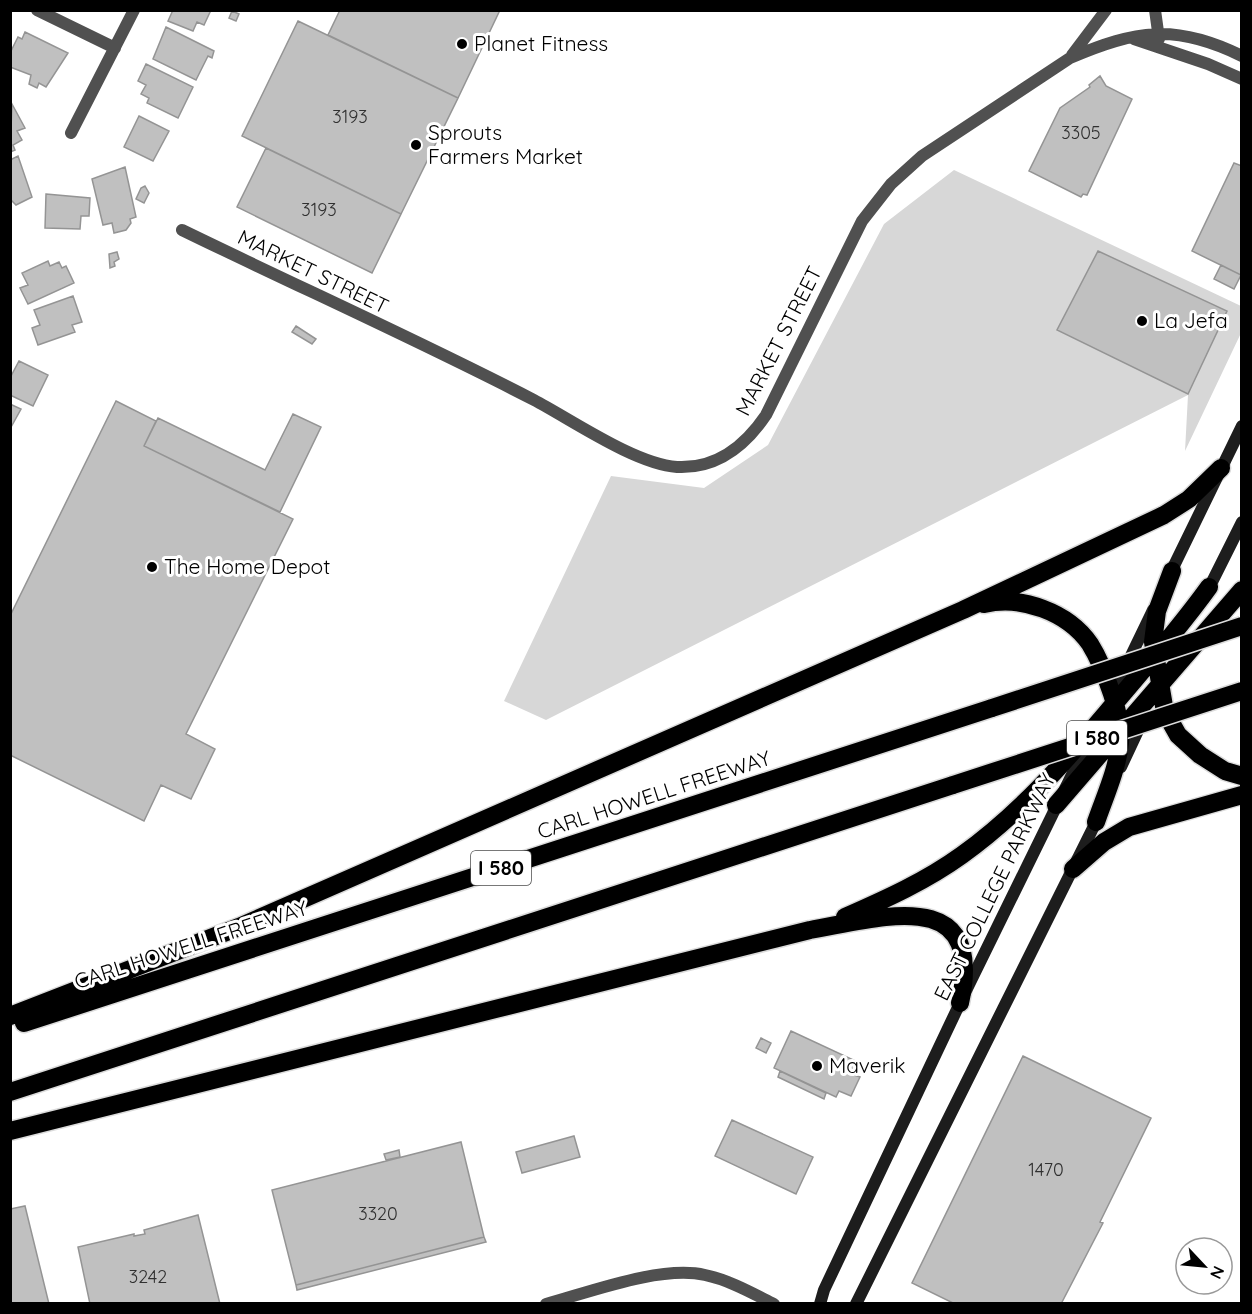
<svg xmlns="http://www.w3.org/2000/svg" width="1252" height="1314" viewBox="0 0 1252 1314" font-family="Quicksand,sans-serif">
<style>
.green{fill:#d7d7d7}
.building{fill:#c0c0c0;stroke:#949494;stroke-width:1.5}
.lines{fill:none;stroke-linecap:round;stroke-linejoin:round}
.highway-casing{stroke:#dbdbdb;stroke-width:21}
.street{stroke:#505050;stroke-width:12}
.secondary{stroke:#1d1d1d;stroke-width:12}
.highway{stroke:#000;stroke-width:18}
.highway-bridge-casing{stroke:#dbdbdb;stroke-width:21;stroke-linecap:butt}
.highway-bridge{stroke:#000;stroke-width:18}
.poi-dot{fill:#000;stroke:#fff;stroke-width:2}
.labels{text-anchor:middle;stroke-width:6;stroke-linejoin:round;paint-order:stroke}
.number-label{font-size:18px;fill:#303030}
.shield{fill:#fff;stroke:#4c4c4c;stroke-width:1.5}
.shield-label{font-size:20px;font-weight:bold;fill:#000}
.poi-label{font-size:21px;fill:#000;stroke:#fff;text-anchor:start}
.street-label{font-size:21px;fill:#000;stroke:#fff}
</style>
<rect width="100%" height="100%" fill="#fff"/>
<!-- green -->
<path class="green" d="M 954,170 L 1241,306 L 1241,333 L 1185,451 L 1188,395 L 546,720 L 504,701 L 611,476 L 704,488 L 768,445 L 884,224 Z"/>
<!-- building -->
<path class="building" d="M 173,10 L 211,10 L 204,25 L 197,22 L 193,31 L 168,21 Z
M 340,10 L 500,10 L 458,98 L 328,35 Z
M 232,11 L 239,14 L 236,21 L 229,18 Z
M 298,21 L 458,98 L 401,214 L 242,136 Z
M 166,27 L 214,51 L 212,58 L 208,56 L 196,80 L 153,59 Z
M 25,32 L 68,53 L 46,87 L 39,83 L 37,88 L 29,84 L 31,75 L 10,67 L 10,53 L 18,37 L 22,39 Z
M 146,64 L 193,87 L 178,118 L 147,103 L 149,98 L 141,94 L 146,85 L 138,81 Z
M 1100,76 L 1106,86 L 1132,99 L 1087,195 L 1083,194 L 1081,197 L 1029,171 L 1060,108 L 1090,87 L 1089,85 Z
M 12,104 L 25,128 L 17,131 L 22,140 L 13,145 L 15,150 L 10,152 Z
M 139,116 L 169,131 L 153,161 L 124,147 Z
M 266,148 L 401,214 L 372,273 L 237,207 Z
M 18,156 L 32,197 L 16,205 L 10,199 L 10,160 Z
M 1234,163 L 1242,166 L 1241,275 L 1192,251 Z
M 125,167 L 136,217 L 130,219 L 131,223 L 126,230 L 114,233 L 112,223 L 103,225 L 92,179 Z
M 145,186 L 149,193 L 144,203 L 136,199 L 141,188 Z
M 46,194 L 90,198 L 89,216 L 81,216 L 80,229 L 45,228 Z
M 1098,251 L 1227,311 L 1188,394 L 1057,330 Z
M 117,252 L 119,259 L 114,262 L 115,266 L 110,268 L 109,254 Z
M 48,261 L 50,266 L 59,262 L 62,268 L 66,266 L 74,283 L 28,304 L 20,288 L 28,285 L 22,273 Z
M 1221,265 L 1241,275 L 1234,289 L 1214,279 Z
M 73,296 L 82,322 L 72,325 L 75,332 L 38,345 L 32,328 L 40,325 L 34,310 Z
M 296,326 L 316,339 L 312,344 L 292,332 Z
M 19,361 L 48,375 L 33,406 L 10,395 L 10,378 Z
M 116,401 L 156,421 L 144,446 L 293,519 L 186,734 L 215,749 L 191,799 L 161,785 L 144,821 L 10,755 L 10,616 Z
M 10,404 L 21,409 L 10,429 Z
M 293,414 L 321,427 L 280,512 L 144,446 L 158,418 L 265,470 Z
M 791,1031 L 860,1063 L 854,1075 L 860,1077 L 851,1096 L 839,1091 L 836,1097 L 774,1068 Z
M 761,1038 L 771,1043 L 766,1053 L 756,1048 Z
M 1023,1056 L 1151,1118 L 1100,1222 L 1103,1223 L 1061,1304 L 955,1304 L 912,1283 Z
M 780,1071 L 826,1093 L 824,1099 L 778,1077 Z
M 732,1120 L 813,1157 L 796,1194 L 715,1156 Z
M 574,1136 L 580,1157 L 522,1173 L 516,1152 Z
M 461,1142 L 484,1237 L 296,1285 L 272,1190 Z
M 399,1150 L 400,1157 L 386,1160 L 384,1154 Z
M 25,1206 L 49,1304 L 10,1304 L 10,1209 Z
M 198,1215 L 220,1304 L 90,1304 L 78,1247 L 134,1234 L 134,1236 L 145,1234 L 144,1230 Z
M 484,1237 L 486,1242 L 297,1290 L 296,1285 Z"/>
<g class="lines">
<defs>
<path id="highway" d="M 1172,571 L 1157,611 L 1153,642 L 1165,712 L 1178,735 L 1200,755 L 1225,771 L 1242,776
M 984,604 C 1021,595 1068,612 1090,644 C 1100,660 1106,676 1112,694 C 1117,709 1122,728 1120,743 C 1117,770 1105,796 1096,822
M 1056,805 L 1242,590
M 1073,869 L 1104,842 L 1129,827 L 1242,795
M 845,917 C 886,899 926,881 962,855 C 1018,815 1064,763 1108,711 C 1143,670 1178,630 1209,587
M 10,1016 L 239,927 L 963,610 L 1164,515 L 1189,499 L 1221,468
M 24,1023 L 992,708
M 10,1092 L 953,785
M 10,1131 L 810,930 C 880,918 986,883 960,1003"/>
</defs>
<!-- highway casing -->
<use href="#highway" class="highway-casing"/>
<!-- street -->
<path class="street" d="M 37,10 L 115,48
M 1155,10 L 1159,39
M 1134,39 L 1208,64 L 1242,79
M 1072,55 L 1106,10
M 71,133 L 134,10
M 182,230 C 299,287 418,340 534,400 C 572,420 635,464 677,467 C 717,469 745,446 766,415 L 862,221 L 891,184 L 922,156 L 1070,58 C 1136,30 1175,23 1242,56
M 546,1304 C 590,1292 661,1265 705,1275 C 729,1280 752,1293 774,1304"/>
<!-- secondary -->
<path class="secondary" d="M 1168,578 L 1242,426
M 1207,592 L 1242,522
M 1111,697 L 1153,610
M 1121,767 L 1143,720
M 820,1304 L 824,1290 L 960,1003 L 1088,742
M 856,1304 L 1099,816"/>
<!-- highway -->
<use href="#highway" class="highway"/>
<defs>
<path id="highway-bridge" d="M 992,708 L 1242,626
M 953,785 L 1242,691"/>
</defs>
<!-- highway-bridge casing -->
<use href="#highway-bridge" class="highway-bridge-casing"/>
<!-- highway-bridge -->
<use href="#highway-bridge" class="highway-bridge"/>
</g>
<!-- markers -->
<g class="poi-dot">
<circle cx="462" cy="44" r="6"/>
<circle cx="416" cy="145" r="6"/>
<circle cx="1142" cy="321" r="6"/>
<circle cx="152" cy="567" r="6"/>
<circle cx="817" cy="1066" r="6"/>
</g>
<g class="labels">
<!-- number labels -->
<g class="number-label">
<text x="350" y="123">3193</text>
<text x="1081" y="139">3305</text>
<text x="319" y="216">3193</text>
<text x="1046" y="1176">1470</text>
<text x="378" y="1220">3320</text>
<text x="148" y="1283">3242</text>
</g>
<!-- shield labels -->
<g class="shield">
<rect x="1067" y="721" width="60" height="34" rx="4.5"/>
<rect x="471" y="851" width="60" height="34" rx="4.5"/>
</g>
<g class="shield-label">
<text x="1097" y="745">I 580</text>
<text x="501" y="875">I 580</text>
</g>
<!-- poi labels -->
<g class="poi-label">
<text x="474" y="51">Planet Fitness</text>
<text x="428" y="140">Sprouts<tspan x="428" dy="24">Farmers Market</tspan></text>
<text x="1154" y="328">La Jefa</text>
<text x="164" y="574">The Home Depot</text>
<text x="829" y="1073">Maverik</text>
</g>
<!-- street labels -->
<g class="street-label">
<text transform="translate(313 272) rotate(26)" y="7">MARKET STREET</text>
<text transform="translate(779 341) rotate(-63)" y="7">MARKET STREET</text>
<text transform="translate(654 795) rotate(-18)" y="7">CARL HOWELL FREEWAY</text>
<text transform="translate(995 887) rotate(-64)" y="7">EAST COLLEGE PARKWAY</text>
<text transform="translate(191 945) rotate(-18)" y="7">CARL HOWELL FREEWAY</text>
</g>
</g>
<!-- border -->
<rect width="1252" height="1314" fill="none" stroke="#000000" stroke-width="24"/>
<!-- north arrow -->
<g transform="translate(1204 1266) rotate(116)"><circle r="28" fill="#ffffff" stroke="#999999" stroke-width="1.5"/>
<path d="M0-4.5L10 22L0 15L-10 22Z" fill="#000000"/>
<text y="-9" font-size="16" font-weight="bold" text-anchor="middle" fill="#000000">N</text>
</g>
</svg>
